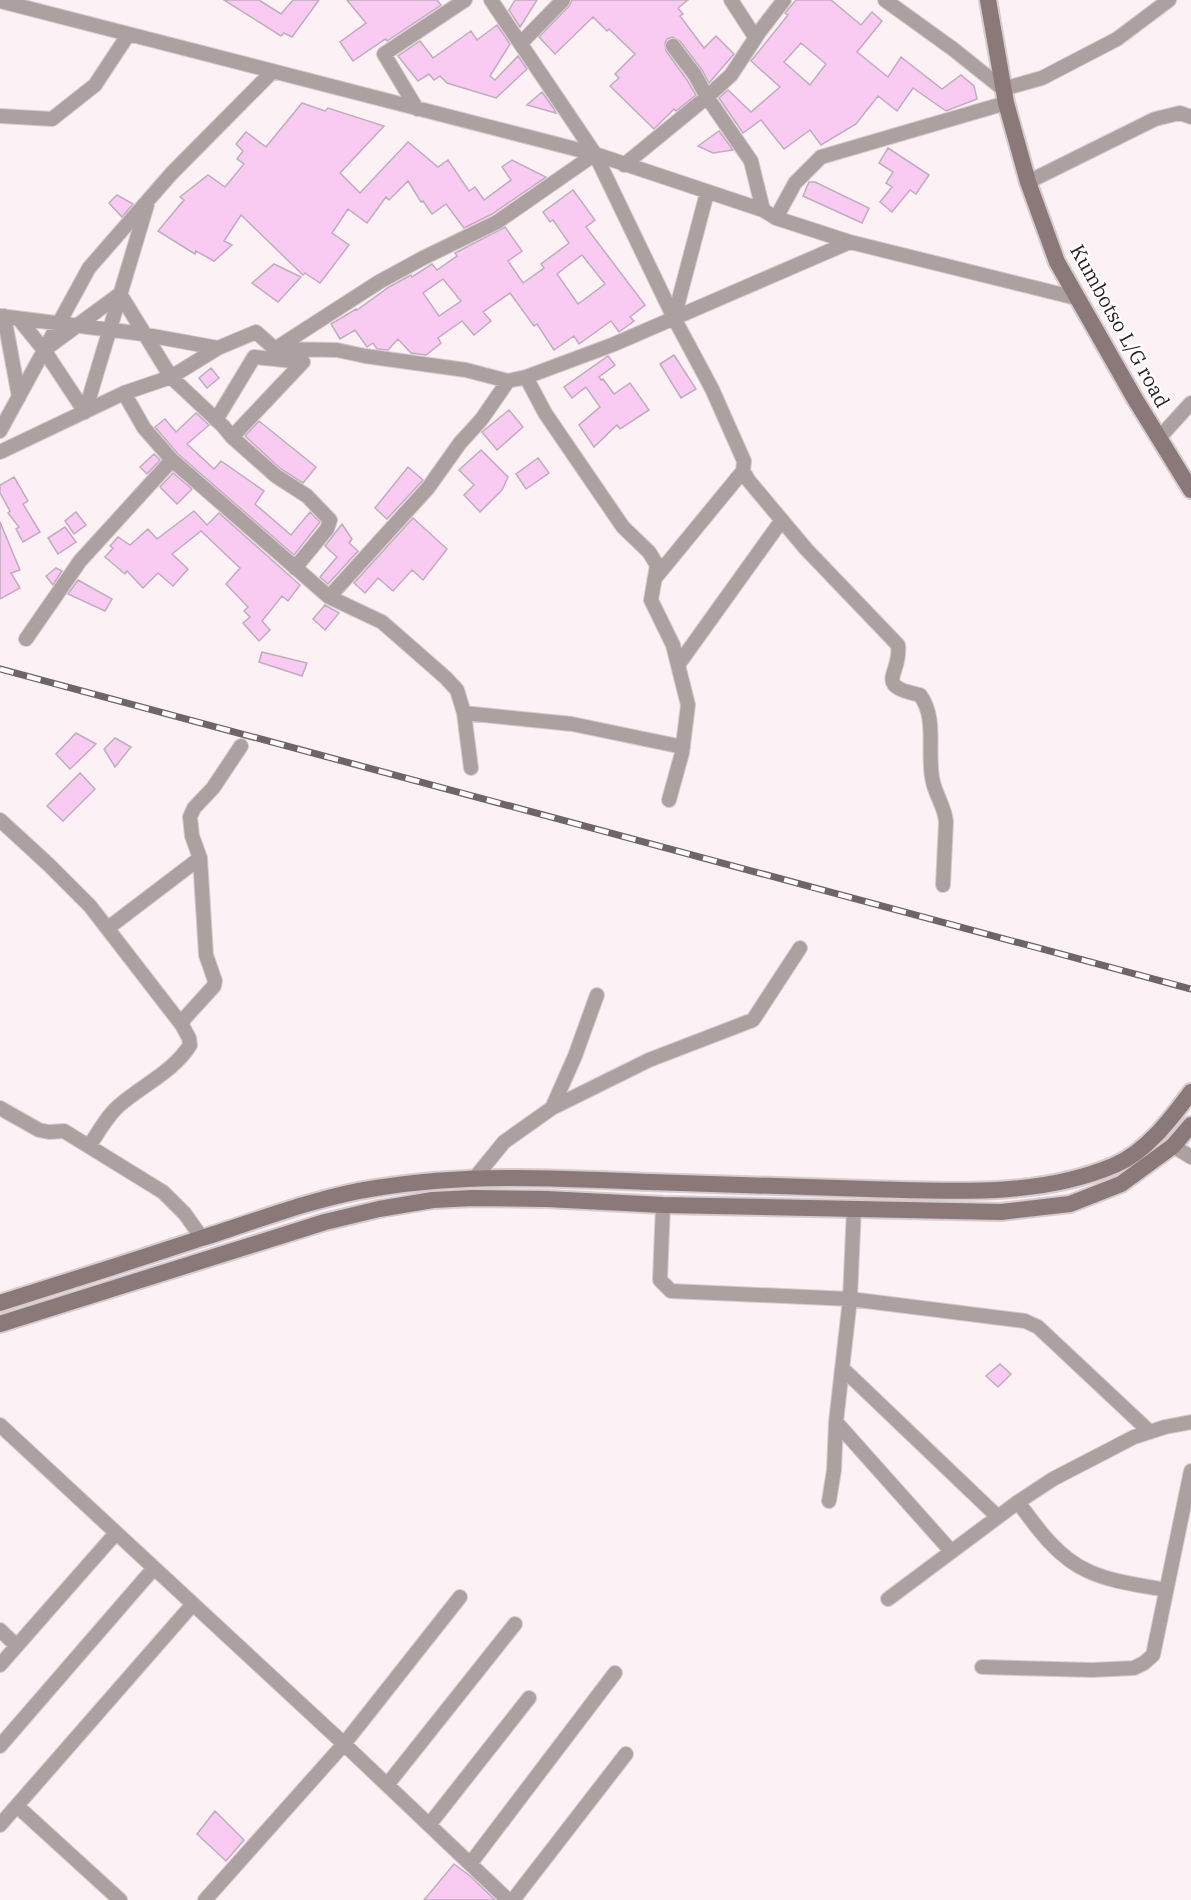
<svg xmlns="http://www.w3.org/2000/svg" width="1191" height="1900" viewBox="0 0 1191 1900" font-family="'IBM Plex Serif',serif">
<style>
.building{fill:#f9caf2;stroke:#c1acbd;stroke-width:1.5;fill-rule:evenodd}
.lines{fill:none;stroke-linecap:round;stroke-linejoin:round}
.minor-casing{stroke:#d6cbcf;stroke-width:16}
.secondary-casing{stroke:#d6cbcf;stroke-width:20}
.minor{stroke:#ada0a1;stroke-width:14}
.secondary{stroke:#8b7879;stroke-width:16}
.rail-casing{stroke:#6f6468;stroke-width:7}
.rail{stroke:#fff;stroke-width:4.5;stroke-dasharray:14;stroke-linecap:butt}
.labels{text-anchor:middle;stroke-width:4.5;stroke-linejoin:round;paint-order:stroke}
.street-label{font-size:20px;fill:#281e22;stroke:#fff}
</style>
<rect width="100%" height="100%" fill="#fcf1f5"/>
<!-- building -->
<path class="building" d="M 224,0 L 259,0 L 281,14 L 293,0 L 319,0 L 292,37 L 284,33 L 281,36 Z
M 347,0 L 437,0 L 441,5 L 387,41 L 386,39 L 384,40 L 353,61 L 340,42 L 366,23 Z
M 515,0 L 537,0 L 520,27 L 509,10 Z
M 572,0 L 688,0 L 678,8 L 683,14 L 680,16 L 704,48 L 716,36 L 734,54 L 709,83 L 702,70 L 680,41 L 672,37 L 667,39 L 665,43 L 666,51 L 687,80 L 696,95 L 676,111 L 674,109 L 654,129 L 610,86 L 619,78 L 615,74 L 635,54 L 609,29 L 607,31 L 593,17 L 555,54 L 539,37 L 569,6 Z
M 796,0 L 831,0 L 861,25 L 872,12 L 882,21 L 857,52 L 888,77 L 901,57 L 942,89 L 961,75 L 974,86 L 977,99 L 946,111 L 913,88 L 897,111 L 878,96 L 856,124 L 821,145 L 810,130 L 784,149 L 761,120 L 743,133 L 719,98 L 728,90 L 751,112 L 780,87 L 751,61 L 788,15 L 785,13 ZM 801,43 L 826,64 L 810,85 L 784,62 Z
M 497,25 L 510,44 L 490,76 L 495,80 L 518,56 L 527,69 L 496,98 L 447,83 L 440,76 L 434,80 L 429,74 L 418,81 L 398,56 L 420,41 L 433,58 L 471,31 L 477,40 Z
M 542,92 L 554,109 L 556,113 L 527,105 Z
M 302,103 L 325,111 L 328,108 L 384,126 L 340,173 L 360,193 L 408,142 L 438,167 L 448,160 L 469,191 L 475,187 L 484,200 L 511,180 L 502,167 L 512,160 L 546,177 L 492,214 L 464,228 L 446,204 L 432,214 L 423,201 L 421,202 L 408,181 L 389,200 L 386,197 L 367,223 L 348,209 L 332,233 L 349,245 L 320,283 L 305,273 L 303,275 L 241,215 L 224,241 L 232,245 L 214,261 L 196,251 L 195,254 L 158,231 L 184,200 L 180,197 L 208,175 L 225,187 L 244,164 L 237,159 L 243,151 L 236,144 L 246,132 L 266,147 Z
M 719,131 L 733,150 L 713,153 L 698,146 Z
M 888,148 L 929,175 L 916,194 L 910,190 L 892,212 L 880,202 L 892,187 L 886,183 L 893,172 L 879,163 Z
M 809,182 L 815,182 L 869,208 L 862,223 L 803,196 Z
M 573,190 L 595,220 L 586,227 L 645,305 L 630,317 L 634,321 L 619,332 L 611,321 L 579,344 L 574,336 L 554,350 L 537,324 L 534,326 L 510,293 L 483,312 L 491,321 L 474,335 L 462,321 L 438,338 L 441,343 L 426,355 L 411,353 L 398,339 L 388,350 L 377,349 L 373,343 L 367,347 L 355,330 L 340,339 L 331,324 L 356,309 L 357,310 L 389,287 L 411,275 L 412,277 L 432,264 L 437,270 L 457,256 L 455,253 L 505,227 L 522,251 L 508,261 L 523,283 L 544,268 L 541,264 L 569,243 L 553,220 L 550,222 L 543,212 ZM 582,255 L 605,284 L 578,304 L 557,274 ZM 443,279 L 461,301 L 439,316 L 423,293 Z
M 117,195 L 133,204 L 122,217 L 109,203 Z
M 274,264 L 301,277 L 278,302 L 252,283 Z
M 674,355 L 696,389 L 681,398 L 660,364 Z
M 608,356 L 615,365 L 599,377 L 601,380 L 603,379 L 614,394 L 630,383 L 649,410 L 620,429 L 617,425 L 594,447 L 579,425 L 600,407 L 586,387 L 572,398 L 564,387 Z
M 211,368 L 219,378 L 207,388 L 199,378 Z
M 509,410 L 523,427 L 497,450 L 482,432 Z
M 196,413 L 209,425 L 187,444 L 214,469 L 221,461 L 264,491 L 255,504 L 291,535 L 310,512 L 320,522 L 294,555 L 178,454 L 155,427 L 165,419 L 176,432 Z
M 259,421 L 316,467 L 303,483 L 281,469 L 245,436 Z
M 481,450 L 508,477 L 502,490 L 480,512 L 464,495 L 474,485 L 459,470 Z
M 154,454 L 160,460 L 147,474 L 140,467 Z
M 538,458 L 549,473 L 526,489 L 516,474 Z
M 408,467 L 423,480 L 387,519 L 375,508 Z
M 173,473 L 192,489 L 177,504 L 160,487 Z
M 14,477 L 28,501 L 23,504 L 40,532 L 23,542 L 16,529 L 19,527 L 8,513 L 10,511 L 0,493 L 0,485 Z
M 194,511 L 207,525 L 219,513 L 300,585 L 288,601 L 282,596 L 262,621 L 270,630 L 259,641 L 243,623 L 250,617 L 244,611 L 248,607 L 226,584 L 240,568 L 201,531 L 172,554 L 188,569 L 173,586 L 158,573 L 143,588 L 127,571 L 125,574 L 105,557 L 113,548 L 110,546 L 118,537 L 130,545 L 148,529 L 157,539 Z
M 76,512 L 86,525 L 74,534 L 65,521 Z
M 413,518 L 447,549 L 423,580 L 412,570 L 393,591 L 378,578 L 365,593 L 354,583 Z
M 0,522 L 20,570 L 11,573 L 20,588 L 0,599 Z
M 342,524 L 352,539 L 349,543 L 358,551 L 328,584 L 320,577 L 337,557 L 325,546 Z
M 65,527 L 76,542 L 58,554 L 48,538 Z
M 56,568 L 62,571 L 53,585 L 46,576 Z
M 78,580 L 112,599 L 105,611 L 68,594 Z
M 325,605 L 339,613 L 325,630 L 313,619 Z
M 262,652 L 307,663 L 302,676 L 259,662 Z
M 76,733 L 96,744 L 70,769 L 56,754 Z
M 115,738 L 131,747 L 115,767 L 104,749 Z
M 80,773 L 95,789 L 63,821 L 47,806 Z
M 1000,1364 L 1011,1374 L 998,1387 L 986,1376 Z
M 215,1811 L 244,1840 L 226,1861 L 197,1834 Z
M 454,1864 L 470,1876 L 495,1900 L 424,1900 Z"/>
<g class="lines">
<defs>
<path id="minor" d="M 491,0 L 595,154 L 674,318 L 712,389 L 744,461 L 743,471 L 749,481 L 806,549 L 898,645 C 902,675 872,685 920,695 C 938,719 926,754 933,782 C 936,796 945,807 946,822 L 943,885
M 731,0 L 755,37
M 885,0 L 953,49 L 1003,89 L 1042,78 L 1117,39 L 1169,0
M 0,1 L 595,154 L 763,210 L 776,218 L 850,242 L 1076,298
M 521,43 L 563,0
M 673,46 L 695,75 L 707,97 L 751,161 L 763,210
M 417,109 L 384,54 L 465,0
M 0,116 L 52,119 L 95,85 L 128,35
M 624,165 L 707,97 L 731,75 L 760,31 L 784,0
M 1028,182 L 1155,119 L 1180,113 L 1191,117
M 776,218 L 795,183 L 821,157 L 1006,103
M 0,316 L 136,333 L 218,348
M 4,316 L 19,397
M 18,318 L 44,350
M 674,318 L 707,193
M 275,349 L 379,282 L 423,258 L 497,222 L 595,154
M 526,377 L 545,413 L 623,527 L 649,552 L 657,565 L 651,600 L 673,645 L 688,705 L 682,753 L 669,800
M 124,393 L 144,428 L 172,460 L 329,597 L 382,622 L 446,678 L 457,690 L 464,713 L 471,768
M 85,412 L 44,350 L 120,294 L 171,377 L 223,426 L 232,437 L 276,476 L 307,496 L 330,520 L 327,529 L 295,568
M 85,412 L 147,205
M 216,420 L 254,357 L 303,362
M 0,431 L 89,268 L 171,174 L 272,72
M 232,437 L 303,362
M 1159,438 L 1191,403
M 0,452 L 124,393 L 171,377 L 218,348 L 256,332 L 275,349 L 337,350 L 365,356 L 466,370 L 508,381 L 526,377 L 612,345 L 850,242
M 656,577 L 743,471
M 329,597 L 428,488 L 460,443 L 481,420 L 508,381
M 26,639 L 80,561 L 172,460
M 678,665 L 782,520
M 464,713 L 572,724 L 683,747
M 0,820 L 48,864 L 90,906 L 182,1025
M 108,928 L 200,858
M 0,1108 L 39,1130 L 49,1132 L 64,1131 L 163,1192 L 185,1214 L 202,1238
M 552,1108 L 649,1060 L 753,1020 L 800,948
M 89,1146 C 99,1132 108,1114 121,1104 C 143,1085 174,1071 190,1045 L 189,1038 L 182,1025 L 184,1019 L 214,986 L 215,981 L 206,955 L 200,858 L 192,836 L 190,817 L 194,808 L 213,788 L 241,746
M 1173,1146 L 1191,1157
M 473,1180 L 504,1142 L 552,1108 L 575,1056 L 597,995
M 663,1205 L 660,1280 L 671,1291 L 850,1299 L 1025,1321 L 1038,1327 L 1150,1432
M 842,1368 L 998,1517
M 836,1422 L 951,1551
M 0,1425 L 344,1744 L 508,1900
M 829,1501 L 834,1470 L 836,1422 L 850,1299 L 854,1208
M 1018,1502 C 1037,1528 1058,1558 1088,1571 C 1111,1582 1140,1585 1166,1590
M 888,1599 L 1018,1502 L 1053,1479 L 1134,1437 L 1165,1427 L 1191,1422
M 0,1630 L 17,1646
M 0,1665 L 116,1533
M 982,1667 L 1092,1670 L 1134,1668 L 1144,1663 L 1153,1655 L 1191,1471
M 0,1746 L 154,1568
M 387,1785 L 515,1624
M 17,1806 L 120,1900
M 0,1825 L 193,1604
M 429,1825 L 529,1698
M 470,1864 L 615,1673
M 205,1900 L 344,1744 L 460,1597
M 513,1900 L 626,1754"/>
<path id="secondary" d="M 988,0 L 1006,103 L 1028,182 L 1057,262 L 1135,399 L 1191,490
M 0,1303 C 67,1282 135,1260 202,1238 C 259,1220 317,1197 376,1188 C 466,1173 559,1178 650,1182 C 723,1185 796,1187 868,1189 C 950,1191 1038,1198 1115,1165 C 1146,1152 1171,1119 1191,1092
M 0,1324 L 325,1222 L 379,1209 L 433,1200 L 473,1198 L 547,1199 L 663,1205 L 1001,1212 L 1070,1204 L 1121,1184 L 1173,1146 L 1191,1125"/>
</defs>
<!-- minor casing -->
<use href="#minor" class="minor-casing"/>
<!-- secondary casing -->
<use href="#secondary" class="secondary-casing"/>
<!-- minor -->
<use href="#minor" class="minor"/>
<!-- secondary -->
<use href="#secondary" class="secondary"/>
<defs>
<path id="rail" d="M 0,669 L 1191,989"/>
</defs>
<!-- rail casing -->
<use href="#rail" class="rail-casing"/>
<!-- rail -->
<use href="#rail" class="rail"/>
</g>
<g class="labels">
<!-- street labels -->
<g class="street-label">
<text transform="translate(1120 326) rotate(61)" y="7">Kumbotso L/G road</text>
</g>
</g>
</svg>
